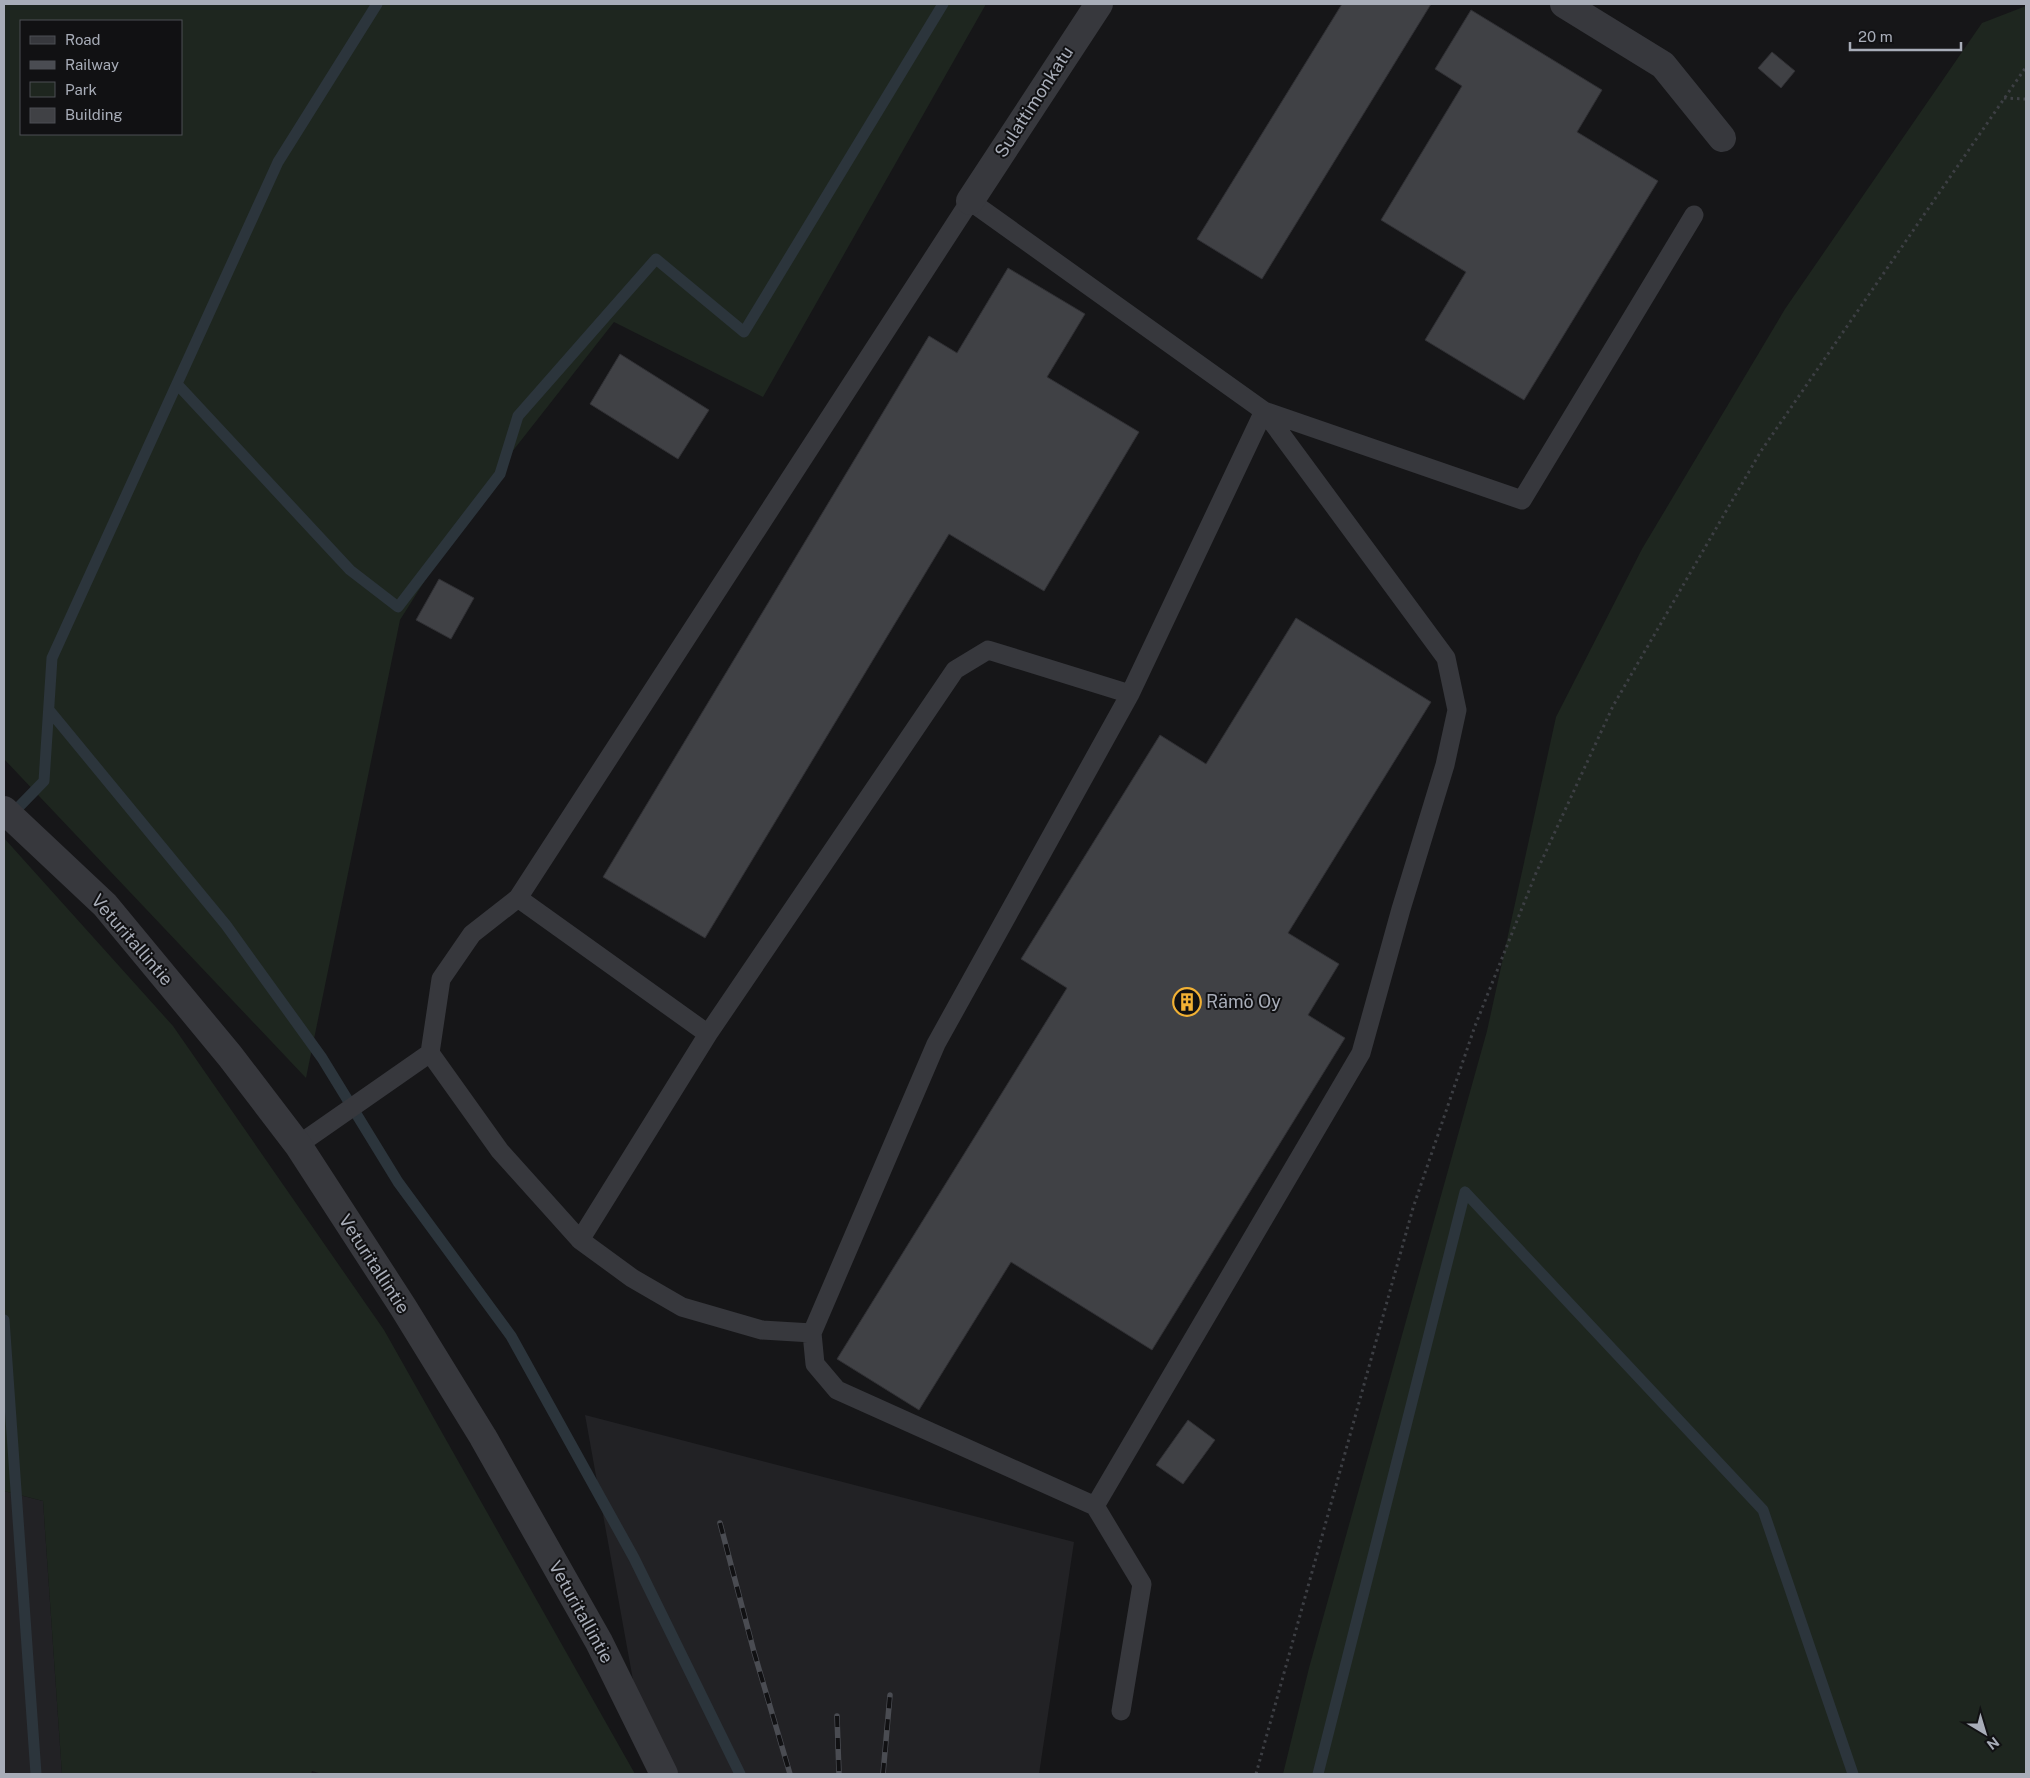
<svg xmlns="http://www.w3.org/2000/svg" width="2030" height="1778" viewBox="0 0 2030 1778" font-family="'Public Sans',sans-serif">
<style>
.built{fill:#222225}
.green{fill:#1e261f;fill-rule:evenodd}
.lines{fill:none;stroke-linecap:round;stroke-linejoin:round}
.stream{stroke:#2c353c;stroke-width:11}
.building{fill:#404145;stroke:#303034}
.path{stroke:#3d3f44;stroke-width:3;stroke-dasharray:2.5 4;stroke-linecap:butt}
.service{stroke:#37383d;stroke-width:19}
.minor{stroke:#37383d;stroke-width:28}
.rail-casing{stroke:#4a4c52;stroke-width:5.5}
.rail{stroke:#111113;stroke-width:4;stroke-dasharray:11;stroke-linecap:butt}
.labels{text-anchor:middle;stroke-width:4;stroke-linejoin:round;paint-order:stroke}
.street-label{font-size:18px;fill:#a8adb8;stroke:#111113}
.poi-label{font-size:18px;fill:#a8adb8;stroke:#111113;text-anchor:start}
</style>
<rect width="100%" height="100%" fill="#161618"/>
<!-- built -->
<path class="built" d="M 585,1415 L 1074,1542 L 1039,1774 L 650,1774 Z
M 4,1491 L 43,1501 L 62,1774 L 4,1774 Z"/>
<!-- green -->
<path class="green" d="M 4,4 L 986,4 L 763,397 L 614,322 L 482,490 L 400,620 L 306,1078 L 4,759 ZM 21,21 L 181,21 L 181,134 L 21,134 Z
M 2026,6 L 2026,1774 L 1283,1774 L 1309,1668 L 1487,1031 L 1556,717 L 1642,549 L 1785,309 L 1982,23 Z
M 4,838 L 173,1026 L 384,1330 L 635,1774 L 322,1774 L 312,1771 L 311,1774 L 62,1774 L 43,1501 L 4,1491 Z"/>
<g class="lines">
<!-- stream -->
<path class="stream" d="M 177,384 L 350,570 L 398,607 L 500,474 L 518,416 L 656,259 L 744,332 L 943,4
M 49,710 L 226,925 L 322,1058 L 398,1182 L 511,1336 L 634,1558 L 740,1774
M 10,816 L 44,781 L 52,658 L 278,162 L 377,4
M 1465,1192 L 1763,1510 L 1853,1774
M 4,1320 L 36,1774
M 1318,1774 L 1465,1192"/>
</g>
<!-- building -->
<path class="building" d="M 1342,4 L 1431,4 L 1262,279 L 1197,239 Z
M 1471,10 L 1602,90 L 1577,132 L 1658,181 L 1524,400 L 1425,340 L 1466,272 L 1381,220 L 1462,86 L 1435,69 Z
M 1772,52 L 1795,71 L 1781,88 L 1758,68 Z
M 1008,268 L 1085,314 L 1047,377 L 1139,432 L 1044,591 L 949,534 L 705,938 L 603,877 L 929,336 L 957,353 Z
M 620,354 L 709,410 L 678,459 L 590,404 Z
M 439,579 L 474,598 L 451,639 L 416,620 Z
M 1296,618 L 1431,702 L 1288,933 L 1339,964 L 1308,1015 L 1345,1038 L 1152,1350 L 1011,1262 L 919,1410 L 837,1359 L 1067,988 L 1021,959 L 1160,735 L 1206,764 Z
M 1188,1420 L 1215,1440 L 1183,1484 L 1156,1465 Z"/>
<g class="lines">
<!-- path -->
<path class="path" d="M 2004,98 L 2026,99
M 1256,1774 L 1413,1208 L 1475,1026 L 1536,873 L 1613,706 L 1761,451 L 2026,67"/>
<!-- service -->
<path class="service" d="M 1264,411 L 1446,658 L 1457,710 L 1445,765 L 1401,909 L 1361,1053 L 1095,1506 L 837,1390 L 815,1364 L 812,1333 L 936,1044 L 1130,694 Z
M 518,898 L 708,1034 L 580,1240
M 708,1034 L 955,670 L 988,650 L 1130,694
M 430,1053 L 500,1151 L 580,1240 L 632,1278 L 682,1307 L 762,1330 L 812,1333
M 298,1145 L 430,1053 L 441,979 L 472,934 L 518,898 L 970,201 L 1264,411 L 1522,500 L 1694,215
M 1095,1506 L 1142,1584 L 1121,1711"/>
<!-- minor -->
<path class="minor" d="M 1564,4 L 1663,65 L 1722,138
M 970,201 L 1099,4
M 4,810 L 105,905 L 230,1056 L 298,1145 L 403,1307 L 483,1437 L 599,1642 L 664,1774"/>
<defs>
<path id="rail" d="M 720,1523 L 754,1652 L 790,1774
M 837,1716 L 839,1774
M 883,1774 L 890,1695"/>
</defs>
<!-- rail casing -->
<use href="#rail" class="rail-casing"/>
<!-- rail -->
<use href="#rail" class="rail"/>
</g>
<!-- icons -->
<defs>
<symbol id="building-ring" viewBox="-11 -11 22 22"><circle r="9.5" fill="#111113" stroke="#f2b134" stroke-width="1.5"/><path d="M-4-6H4V6H1V3H-1V6H-4ZM-2.5-4.3h1.7v1.8h-1.7ZM.8-4.3h1.7v1.8H.8ZM-2.5-1h1.7V.8h-1.7ZM.8-1h1.7V.8H.8Z" fill="#f2b134"/></symbol>
</defs>
<g fill-rule="evenodd">
<use href="#building-ring" x="1171" y="986" width="32" height="32"/>
</g>
<g class="labels">
<!-- street labels -->
<g class="street-label">
<text transform="translate(1034 102) rotate(-57)" y="6">Sulattimonkatu</text>
<text transform="translate(132 940) rotate(49)" y="6">Veturitallintie</text>
<text transform="translate(374 1264) rotate(57)" y="6">Veturitallintie</text>
<text transform="translate(581 1612) rotate(61)" y="6">Veturitallintie</text>
</g>
<!-- poi labels -->
<g class="poi-label">
<text x="1206" y="1008">Rämö Oy</text>
</g>
</g>
<!-- border -->
<rect width="2030" height="1778" fill="none" stroke="#a8adb8" stroke-width="10"/>
<!-- legend -->
<rect x="20" y="20" width="162" height="115" fill="#111113" stroke="#4d4f55"/>
<rect x="30" y="36" width="25" height="8" fill="#37383d" stroke="#4d4f55"/>
<text x="65" y="45" font-size="15" fill="#a8adb8">Road</text>
<rect x="30" y="61" width="25" height="8" fill="#4a4c52" stroke="#4d4f55"/>
<text x="65" y="70" font-size="15" fill="#a8adb8">Railway</text>
<rect x="30" y="82" width="25" height="15" fill="#1e261f" stroke="#4d4f55"/>
<text x="65" y="95" font-size="15" fill="#a8adb8">Park</text>
<rect x="30" y="108" width="25" height="15" fill="#404145" stroke="#4d4f55"/>
<text x="65" y="120" font-size="15" fill="#a8adb8">Building</text>
<!-- north arrow -->
<g transform="translate(1985 1733) rotate(142)" stroke="#111113" stroke-width="4" paint-order="stroke">
<path d="M0-4L9 19L0 12L-9 19Z" fill="#a8adb8"/>
<text y="-8" font-size="14" font-weight="bold" text-anchor="middle" fill="#a8adb8">N</text>
</g>
<!-- scale -->
<path d="M1850 42v8h111v-8" fill="none" stroke="#a8adb8" stroke-width="2.5"/>
<text x="1858" y="42" font-size="15" fill="#a8adb8" stroke="#111113" stroke-width="4" paint-order="stroke">20 m</text>
</svg>
